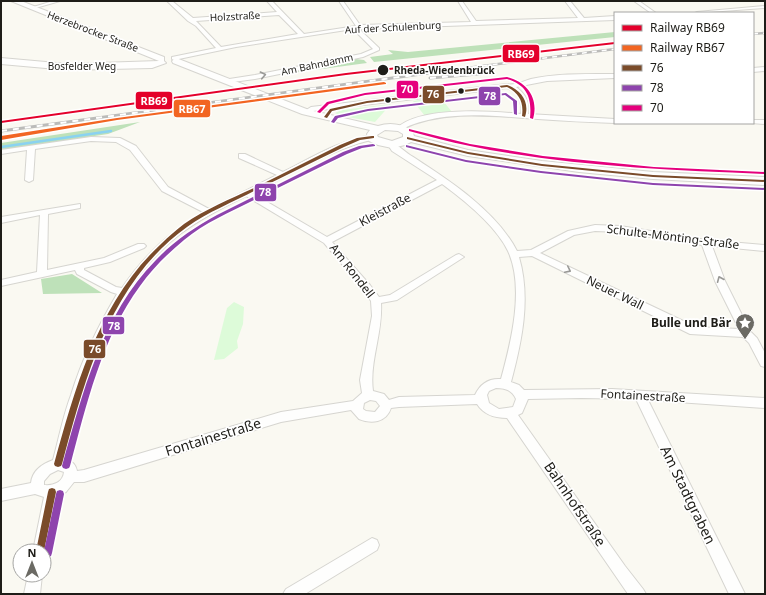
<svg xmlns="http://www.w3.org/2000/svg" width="766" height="595" viewBox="0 0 766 595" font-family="'Noto Sans',sans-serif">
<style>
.green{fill:#ddfbd9}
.forest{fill:#bee1b9}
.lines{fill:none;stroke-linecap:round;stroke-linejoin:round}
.stream{stroke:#8ad2f0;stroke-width:2.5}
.street-casing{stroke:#d6d5d0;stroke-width:2}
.secondary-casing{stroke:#d6d5d0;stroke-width:2}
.street{fill:#fefefd;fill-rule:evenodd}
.secondary{fill:#fefefd;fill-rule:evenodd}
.rail-far1-casing{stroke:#bbbbb9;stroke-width:2.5}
.rail-casing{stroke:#bbbbb9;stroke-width:3}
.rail-far1{stroke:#fff;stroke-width:1.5;stroke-dasharray:5;stroke-linecap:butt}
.rail{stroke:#fff;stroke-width:2;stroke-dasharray:6;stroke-linecap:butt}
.bus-1-casing{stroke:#fff;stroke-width:3}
.bus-2-casing{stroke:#fff;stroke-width:3}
.bus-3-casing{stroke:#fff;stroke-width:3}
.bus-1{fill:#7a4b2a;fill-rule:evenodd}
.bus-2{fill:#8e44ad;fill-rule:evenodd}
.bus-3{fill:#e5007d;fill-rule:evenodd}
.rail-1-casing{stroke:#fff;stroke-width:3}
.rail-2-casing{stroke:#fff;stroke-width:3}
.rail-1{fill:#e4002b;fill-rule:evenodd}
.rail-2{fill:#f26522;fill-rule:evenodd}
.oneway{stroke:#999996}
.stop-dot{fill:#1e1d18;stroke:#fff;stroke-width:1.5}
.labels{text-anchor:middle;stroke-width:3.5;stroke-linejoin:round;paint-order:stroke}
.far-street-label{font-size:10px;fill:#1e1d18;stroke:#fff}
.far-stop-label{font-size:10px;font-weight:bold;fill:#1e1d18;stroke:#fff;text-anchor:start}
.street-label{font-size:12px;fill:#1e1d18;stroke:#fff}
.poi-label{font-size:12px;font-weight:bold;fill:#1e1d18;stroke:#fff;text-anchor:end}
.near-street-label{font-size:14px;fill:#1e1d18;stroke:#fff}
.line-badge{stroke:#fff;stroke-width:1.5}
.badge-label{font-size:11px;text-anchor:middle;font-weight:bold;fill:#fff}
</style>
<rect width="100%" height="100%" fill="#faf9f2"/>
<!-- green -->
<path class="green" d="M 440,97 L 452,112 L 425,116 L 413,101 Z
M 391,104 L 375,122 L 342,116 L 335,113 L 342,110 Z
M 234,302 L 244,307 L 243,324 L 237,341 L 238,348 L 224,359 L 214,360 L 227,308 Z"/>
<!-- forest -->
<path class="forest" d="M 615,32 L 615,37 L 374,62 L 370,57 L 393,54 L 388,50 L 408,52 Z
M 356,59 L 364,60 L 367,63 L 277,75 Z
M 140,122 L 108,134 L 1,150 L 1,143 Z
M 72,274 L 102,293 L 43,294 L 41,279 Z"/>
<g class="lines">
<!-- stream -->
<path class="stream" d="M 1,147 L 111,131"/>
<defs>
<path id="street" d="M 53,1 L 60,1 L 32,9 L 30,8 Z
M 167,1 L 172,1 L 193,18 L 277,12 L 267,1 L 272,1 L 304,34 L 356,26 L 339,1 L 343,1 L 360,25 L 471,22 L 458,1 L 462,1 L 476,21 L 578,18 L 565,1 L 570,1 L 584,18 L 615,16 L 615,20 L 359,29 L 379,48 L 379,50 L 363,57 L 255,79 L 225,83 L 222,81 L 223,80 L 255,75 L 361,54 L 373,49 L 353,29 L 236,47 L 174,60 L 172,59 L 172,57 L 216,48 L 196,26 L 188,21 ZM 279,15 L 298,34 L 221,47 L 196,21 Z
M 634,1 L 639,1 L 656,13 L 651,13 Z
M 765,6 L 765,8 L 695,13 L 697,12 Z
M 765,67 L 765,71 L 753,72 L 753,68 Z
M 615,74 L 615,78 L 547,81 L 516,87 C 526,94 530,103 528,114 L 615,119 L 615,123 C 589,122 564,121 538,119 C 493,116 444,109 402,129 L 397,128 C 420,106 491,111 521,114 C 523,102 518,92 507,88 L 313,111 L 306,114 L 303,112 L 311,107 L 507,84 C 514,86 524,81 531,79 C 558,73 587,74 615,74 Z
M 753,120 L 765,120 L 765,124 L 751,123 L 753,123 Z
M 372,135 L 376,137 L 375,139 C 331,149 292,174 252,193 L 327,237 L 437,180 L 392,151 L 388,145 L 392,143 C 398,145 404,151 410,155 C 447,179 496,210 517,251 L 531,250 L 568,231 L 595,225 L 620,226 L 706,240 L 765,245 L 765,251 L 712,246 L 725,281 L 750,331 L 757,338 L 765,353 L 765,367 L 761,366 L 749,343 L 743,337 L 690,334 L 532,256 L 519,257 C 531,298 522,341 511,382 L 519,385 L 524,390 L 612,389 L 765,398 L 765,408 L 648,400 L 745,594 L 729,594 L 636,399 L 582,398 L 528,399 L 522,413 L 518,415 L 625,566 L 643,589 L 646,594 L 628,594 L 507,418 C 495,418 484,415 477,404 L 399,407 L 391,408 C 386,423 371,424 359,419 L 351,410 L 281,422 L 84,482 L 74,482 L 66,492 L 58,496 L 45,556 L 44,551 L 33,551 L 44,497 L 35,494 L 1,501 L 1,489 L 31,483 C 32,471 42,464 53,460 C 59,438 63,416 71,395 C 82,359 98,326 117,294 L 111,292 L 77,274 L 75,270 L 1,286 L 1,280 L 37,272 L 40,215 L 1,223 L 1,217 L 80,204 L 80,208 L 48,214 L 47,270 L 104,258 L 138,244 L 144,244 L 146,246 L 144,248 L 110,262 L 84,268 L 84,270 L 116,287 L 122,288 C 144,256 169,231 203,212 L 162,191 L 130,150 L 116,142 L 91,141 L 35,149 L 33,180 L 29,182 L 25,180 L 27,150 L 1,154 L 1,150 L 91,137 L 120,138 L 136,146 L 168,187 L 209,209 L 277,175 L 239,158 L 239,154 L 245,154 L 283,172 C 311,158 340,140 372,135 ZM 442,184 C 464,200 496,226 508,251 C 525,288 511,342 501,379 C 489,378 480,384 475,395 L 399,397 L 389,400 L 384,394 L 373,391 C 369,362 383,333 381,303 L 397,300 L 464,257 L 459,254 L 456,255 L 390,295 L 379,297 L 370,285 L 332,242 ZM 246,196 L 324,243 L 363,289 L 371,301 L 372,316 L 360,380 L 362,393 L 353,401 L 281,412 L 84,470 L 77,471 C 76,465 72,461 66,459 C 86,378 110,287 180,234 C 200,219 223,207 246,196 ZM 595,231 L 620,232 L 702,245 L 715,281 L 739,329 L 696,327 L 540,253 L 574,235 ZM 496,388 C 505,388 512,390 516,399 L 513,407 L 499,409 L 489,403 L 487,395 L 489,391 ZM 370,400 L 376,401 L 380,406 L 375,412 L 366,411 L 363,409 L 364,403 ZM 58,470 L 64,472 C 63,482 54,486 44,485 L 44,481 L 50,474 Z
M 372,538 L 377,540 L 379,545 L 377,550 L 305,594 L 283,594 L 286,589 Z
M 28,575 L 42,575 L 40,594 L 24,594 Z"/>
<path id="secondary" d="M 11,1 L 21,1 L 164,57 L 164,61 L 166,63 L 152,68 L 68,70 L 1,64 L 1,58 L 68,64 L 159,61 Z
M 176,58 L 309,110 L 378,126 C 390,122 401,124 412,130 L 414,136 L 468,150 L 542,161 L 653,172 L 765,177 L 765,185 L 653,179 L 579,172 L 468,156 L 411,142 L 405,145 L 392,148 L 378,145 L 369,141 L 367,134 L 370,130 L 302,114 L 173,63 L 172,61 ZM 385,130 L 398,131 L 403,134 L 403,137 L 392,141 L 378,137 L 377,135 Z"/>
</defs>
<!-- street casing -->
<use href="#street" class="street-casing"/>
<!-- secondary casing -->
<use href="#secondary" class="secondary-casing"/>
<!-- street -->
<use href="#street" class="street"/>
<!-- secondary -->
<use href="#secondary" class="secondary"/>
<defs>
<path id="rail-far1" d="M 753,34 L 765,33
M 443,71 L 615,49"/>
<path id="rail" d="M 430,78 L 490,73
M 1,131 L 451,70"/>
</defs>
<!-- rail-far1 casing -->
<use href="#rail-far1" class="rail-far1-casing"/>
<!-- rail casing -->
<use href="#rail" class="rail-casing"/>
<!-- rail-far1 -->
<use href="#rail-far1" class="rail-far1"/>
<!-- rail -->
<use href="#rail" class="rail"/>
<defs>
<path id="bus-1" d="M 507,85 C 521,90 530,102 525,117 L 522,116 C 524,102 519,93 507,87 L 367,103 L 332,111 L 327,118 L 324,117 L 330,109 L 367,101 Z
M 372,136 L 374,136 L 374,138 L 360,140 L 344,147 C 314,161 286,176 256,190 C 233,202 208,212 187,227 C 110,282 85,378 62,464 L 61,466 L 58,467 L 55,466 L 54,464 C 76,385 99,301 161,244 C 168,237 176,230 184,224 C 206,209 230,199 254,188 C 283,174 311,159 340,145 L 357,138 Z
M 407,137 L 468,152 L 542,164 L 653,175 L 765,180 L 765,182 L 653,177 L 542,166 L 468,154 L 407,139 Z
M 52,488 L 55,489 L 56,492 L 44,551 L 44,552 L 44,551 L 36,551 L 48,492 L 49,489 Z"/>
<path id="bus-2" d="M 506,93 L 517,101 L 517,115 L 514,114 L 513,101 L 505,95 L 368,111 L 338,118 L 334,123 L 331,122 L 335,116 L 368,109 Z
M 373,144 L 375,145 L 375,146 L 362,148 L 347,154 C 316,169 285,184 254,200 C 230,212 204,223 184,240 C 167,254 152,269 140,286 C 102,337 86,406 70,466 L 69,468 L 66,469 L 63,468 L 62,466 C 82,395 102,314 156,260 C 174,241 195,227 217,215 L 343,152 L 359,146 Z
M 406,145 L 466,160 L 541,171 L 653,183 L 765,188 L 765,190 L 653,185 L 541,173 L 466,162 L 406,147 Z
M 60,490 L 63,491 L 64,494 L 52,553 L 51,556 L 48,557 L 45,556 L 44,551 L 56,494 L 57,491 Z"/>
<path id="bus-3" d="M 507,77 C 527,82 539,98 533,119 L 530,118 C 532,98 527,85 507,79 L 365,95 L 329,104 L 320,113 L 317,112 L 327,102 L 365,93 Z
M 409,129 L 470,144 L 543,156 L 654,167 L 765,172 L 765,174 C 667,170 567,166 470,146 C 449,142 429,136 409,131 Z"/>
</defs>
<!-- bus-1 casing -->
<use href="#bus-1" class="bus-1-casing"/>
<!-- bus-2 casing -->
<use href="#bus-2" class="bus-2-casing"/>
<!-- bus-3 casing -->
<use href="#bus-3" class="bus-3-casing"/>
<!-- bus-1 -->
<use href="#bus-1" class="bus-1"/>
<!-- bus-2 -->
<use href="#bus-2" class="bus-2"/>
<!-- bus-3 -->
<use href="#bus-3" class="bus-3"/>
<defs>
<path id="rail-1" d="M 615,42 L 615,44 L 346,75 L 1,123 L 1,121 L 346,73 Z"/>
<path id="rail-2" d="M 384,82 L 386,83 L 386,84 L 117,120 L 1,140 L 1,136 L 117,118 Z"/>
</defs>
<!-- rail-1 casing -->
<use href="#rail-1" class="rail-1-casing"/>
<!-- rail-2 casing -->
<use href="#rail-2" class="rail-2-casing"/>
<!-- rail-1 -->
<use href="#rail-1" class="rail-1"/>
<!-- rail-2 -->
<use href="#rail-2" class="rail-2"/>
</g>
<!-- one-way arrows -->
<defs><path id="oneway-chevron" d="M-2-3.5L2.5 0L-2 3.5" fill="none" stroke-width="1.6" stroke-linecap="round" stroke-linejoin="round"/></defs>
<g class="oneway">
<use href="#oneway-chevron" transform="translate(263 75) rotate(-12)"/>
<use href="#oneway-chevron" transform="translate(568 270) rotate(26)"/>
<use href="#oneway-chevron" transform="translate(720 279) rotate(-113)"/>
</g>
<!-- icons -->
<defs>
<symbol id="sight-pin" viewBox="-11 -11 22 30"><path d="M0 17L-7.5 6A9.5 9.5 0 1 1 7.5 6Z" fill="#6b6a64" stroke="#fff"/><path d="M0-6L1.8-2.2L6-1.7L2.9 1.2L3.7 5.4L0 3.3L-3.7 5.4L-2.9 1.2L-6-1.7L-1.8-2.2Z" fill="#fff"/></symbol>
</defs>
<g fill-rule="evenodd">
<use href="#sight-pin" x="734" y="312" width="22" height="30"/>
</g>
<!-- markers -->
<g class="stop-dot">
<circle cx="383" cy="70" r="6"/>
<circle cx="461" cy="91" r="3.5"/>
<circle cx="388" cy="100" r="3.5"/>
</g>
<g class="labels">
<!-- far-street labels -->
<g class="far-street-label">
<text transform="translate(235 16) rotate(-3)" y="4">Holzstraße</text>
<text transform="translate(393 27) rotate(-3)" y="4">Auf der Schulenburg</text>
<text transform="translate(93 31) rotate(21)" y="4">Herzebrocker Straße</text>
<text transform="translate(317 64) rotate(-12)" y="4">Am Bahndamm</text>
<text x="82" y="70">Bosfelder Weg</text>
</g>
<!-- far-stop labels -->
<g class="far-stop-label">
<text x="394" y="74">Rheda-Wiedenbrück</text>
</g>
<!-- street labels -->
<g class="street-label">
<text transform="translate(385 210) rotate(-28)" y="4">Kleistraße</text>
<text transform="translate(673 237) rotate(7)" y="4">Schulte-Mönting-Straße</text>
<text transform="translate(352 271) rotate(52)" y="4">Am Rondell</text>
<text transform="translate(615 293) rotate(26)" y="4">Neuer Wall</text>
<text transform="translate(643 396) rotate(3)" y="4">Fontainestraße</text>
</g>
<!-- poi labels -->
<g class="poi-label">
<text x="731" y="327">Bulle und Bär</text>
</g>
<!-- near-street labels -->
<g class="near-street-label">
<text transform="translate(213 437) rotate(-17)" y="5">Fontainestraße</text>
<text transform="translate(688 495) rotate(64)" y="5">Am Stadtgraben</text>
<text transform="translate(575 504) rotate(56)" y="5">Bahnhofstraße</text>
</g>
</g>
<g class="line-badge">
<rect x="502" y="44" width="38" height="19" rx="4" fill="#e4002b"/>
<rect x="396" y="80" width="23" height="19" rx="4" fill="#e5007d"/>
<rect x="422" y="85" width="23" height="19" rx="4" fill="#7a4b2a"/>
<rect x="478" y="86" width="23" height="20" rx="4" fill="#8e44ad"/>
<rect x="135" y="91" width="38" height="19" rx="4" fill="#e4002b"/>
<rect x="173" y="99" width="38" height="19" rx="4" fill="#f26522"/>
<rect x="254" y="183" width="23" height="19" rx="4" fill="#8e44ad"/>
<rect x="102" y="316" width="23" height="19" rx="4" fill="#8e44ad"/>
<rect x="83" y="339" width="23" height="20" rx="4" fill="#7a4b2a"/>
</g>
<g class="badge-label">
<text x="521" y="58">RB69</text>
<text x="407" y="93">70</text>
<text x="433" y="98">76</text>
<text x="490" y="100">78</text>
<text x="154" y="105">RB69</text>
<text x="192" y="113">RB67</text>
<text x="265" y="196">78</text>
<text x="114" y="330">78</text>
<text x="95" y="353">76</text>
</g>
<!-- border -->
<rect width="766" height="595" fill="none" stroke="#1e1d18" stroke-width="4"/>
<!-- legend -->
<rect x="614" y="12" width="140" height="112" fill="#ffffff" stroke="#a5a5a3"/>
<rect x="622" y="25" width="20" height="6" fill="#e4002b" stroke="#a5a5a3"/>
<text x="650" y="32" font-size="12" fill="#1e1d18">Railway RB69</text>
<rect x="622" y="45" width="20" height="6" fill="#f26522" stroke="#a5a5a3"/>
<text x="650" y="52" font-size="12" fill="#1e1d18">Railway RB67</text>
<rect x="622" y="65" width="20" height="6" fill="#7a4b2a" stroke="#a5a5a3"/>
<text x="650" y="72" font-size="12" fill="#1e1d18">76</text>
<rect x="622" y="85" width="20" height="6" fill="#8e44ad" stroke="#a5a5a3"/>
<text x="650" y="92" font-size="12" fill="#1e1d18">78</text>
<rect x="622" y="105" width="20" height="6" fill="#e5007d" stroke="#a5a5a3"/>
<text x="650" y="112" font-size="12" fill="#1e1d18">70</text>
<!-- north arrow -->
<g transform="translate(32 563)"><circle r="19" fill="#ffffff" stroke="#a5a5a3"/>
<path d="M0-3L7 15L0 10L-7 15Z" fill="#6b6a64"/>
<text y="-6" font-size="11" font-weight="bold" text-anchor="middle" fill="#1e1d18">N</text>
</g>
</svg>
